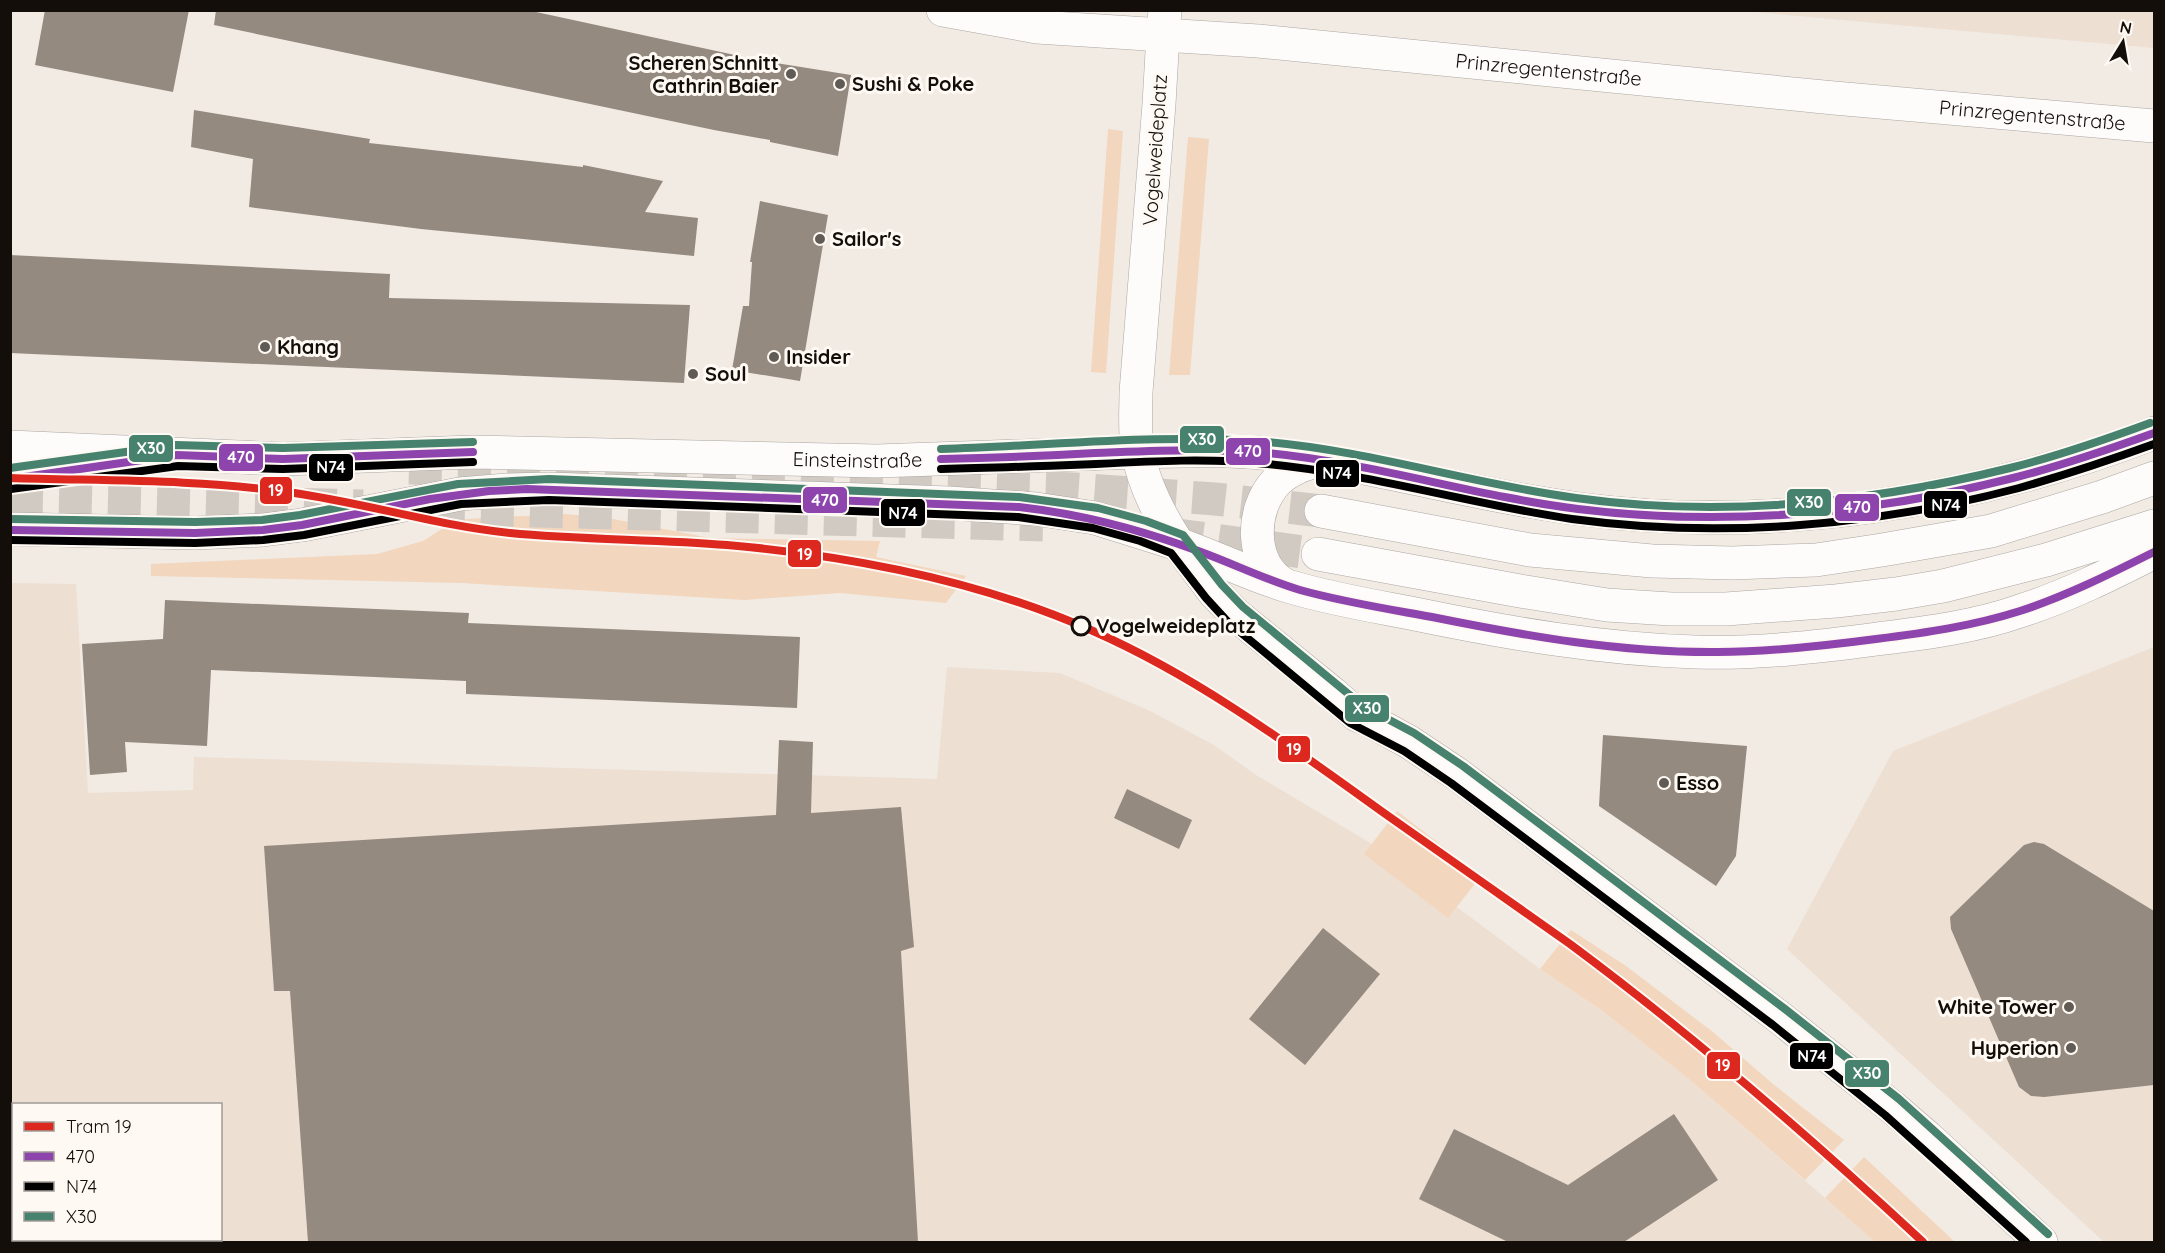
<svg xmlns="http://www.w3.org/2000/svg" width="2165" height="1253" viewBox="0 0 2165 1253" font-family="Quicksand,sans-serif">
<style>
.built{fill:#eddfd2;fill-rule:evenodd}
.green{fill:#f2d6bd}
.building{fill:#948a80}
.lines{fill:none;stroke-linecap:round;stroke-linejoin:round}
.highway-tunnel{stroke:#d1cac3;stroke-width:33;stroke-dasharray:33 16;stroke-linecap:butt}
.street-casing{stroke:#aba6a0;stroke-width:34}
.secondary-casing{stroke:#aba6a0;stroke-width:34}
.primary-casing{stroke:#aba6a0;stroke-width:34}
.highway-casing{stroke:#aba6a0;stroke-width:34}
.street{stroke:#fdfcfb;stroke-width:33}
.secondary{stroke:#fdfcfb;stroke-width:33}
.primary{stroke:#fdfcfb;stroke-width:33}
.highway{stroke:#fdfcfb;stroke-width:33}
.bus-1-casing{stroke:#fff9f4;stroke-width:12}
.bus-2-casing{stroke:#fff9f4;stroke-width:12}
.bus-3-casing{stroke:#fff9f4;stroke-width:12}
.bus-1{stroke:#8e44ad;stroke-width:8}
.bus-2{stroke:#000;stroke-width:8}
.bus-3{stroke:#46826e;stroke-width:8}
.tram-1-casing{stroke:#fff9f4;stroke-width:12}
.tram-1{stroke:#dc281e;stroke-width:8}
.poi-dot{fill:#615b56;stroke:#fff9f4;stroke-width:2}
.stop-dot{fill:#fff9f4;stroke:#130e0a;stroke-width:3}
.labels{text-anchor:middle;stroke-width:6;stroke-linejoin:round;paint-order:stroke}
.poi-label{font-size:20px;font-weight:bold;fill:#130e0a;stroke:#fff9f4;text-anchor:start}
.street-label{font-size:20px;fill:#130e0a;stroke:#fff9f4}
.stop-label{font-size:20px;font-weight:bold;fill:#130e0a;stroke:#fff9f4;text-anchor:start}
.line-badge{stroke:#fff9f4;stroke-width:2}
.badge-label{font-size:16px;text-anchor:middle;font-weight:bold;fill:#fff}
</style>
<rect width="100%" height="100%" fill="#f2ebe4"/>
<!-- built -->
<path class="built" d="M 1743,11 L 2154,11 L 2154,48 Z
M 11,583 L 76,584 L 88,793 L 193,790 L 194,757 L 937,779 L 947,667 L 1060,673 L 1148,710 L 1214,745 L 1256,775 L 1372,844 L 1540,969 L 1600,1009 L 1689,1079 L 1875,1242 L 11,1242 ZM 14,1104 L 220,1104 L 220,1240 L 14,1240 Z
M 2154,647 L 2154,1242 L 2104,1242 L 1787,949 L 1893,751 Z"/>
<!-- green -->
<path class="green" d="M 1108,129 L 1123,131 L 1106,373 L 1091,372 Z
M 1188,137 L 1209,139 L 1190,375 L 1169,375 Z
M 564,514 L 603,517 L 710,538 L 880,541 L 876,557 L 966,576 L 946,603 L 840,593 L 745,600 L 462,583 L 151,576 L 151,564 L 377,554 L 423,541 L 442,529 L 466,519 Z
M 1397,811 L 1481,876 L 1448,918 L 1364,854 Z
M 1571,930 L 1626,966 L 1713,1032 L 1773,1084 L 1844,1140 L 1805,1180 L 1689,1079 L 1600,1009 L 1540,969 Z
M 1864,1157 L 1955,1242 L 1875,1242 L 1825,1198 Z"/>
<!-- building -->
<path class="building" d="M 45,10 L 189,10 L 173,92 L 35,65 Z
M 216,10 L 527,10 L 758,60 L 851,75 L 838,156 L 770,142 L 770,140 L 714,130 L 214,25 Z
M 194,110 L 370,139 L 369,143 L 583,167 L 583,165 L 663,181 L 645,212 L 698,218 L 694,256 L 421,229 L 249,207 L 253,159 L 191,147 Z
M 760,201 L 828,215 L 800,381 L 732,370 L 743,306 L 749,306 L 752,262 L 750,262 Z
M 10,255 L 390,274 L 389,298 L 690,305 L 684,383 L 10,353 Z
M 165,600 L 469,613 L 468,623 L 800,637 L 797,708 L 466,694 L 466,681 L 211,670 L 207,746 L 125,742 L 127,772 L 90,775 L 82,644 L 163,639 Z
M 1603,735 L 1747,746 L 1736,856 L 1716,886 L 1599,806 Z
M 779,740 L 813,742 L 811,813 L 901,807 L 914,947 L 901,951 L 918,1242 L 308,1242 L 290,991 L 274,991 L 264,846 L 776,815 Z
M 1127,789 L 1192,820 L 1179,849 L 1114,818 Z
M 2034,842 L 2044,844 L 2154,911 L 2154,1085 L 2044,1097 L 2031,1096 L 2019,1087 L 1951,929 L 1950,917 L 2024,845 Z
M 1323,928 L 1380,974 L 1305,1065 L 1249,1019 Z
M 1674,1114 L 1718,1180 L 1624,1242 L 1508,1242 L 1419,1199 L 1454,1129 L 1568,1185 Z"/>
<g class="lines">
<!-- highway-tunnel -->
<path class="highway-tunnel" d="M 409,468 L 1075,489 L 1215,499 L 1321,511
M 10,497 L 363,506
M 432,508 L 1043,525
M 1170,534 L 1318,554"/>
<defs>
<path id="street" d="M 1163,35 L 1165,10
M 1178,544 L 1214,592 L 1236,615 L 1332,693 L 1357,715 L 1369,720 L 1409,742 L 1457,774 L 1779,1017 L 1892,1107 L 1927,1137 L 2041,1242"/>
<g id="secondary">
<path id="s1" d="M 943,10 L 1037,27 L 1258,41 L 1834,98 L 2154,126"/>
<path d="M 1163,35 L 1159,104 L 1136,392 C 1136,412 1134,433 1138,453 C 1144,486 1160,516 1178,544"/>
</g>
<g id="primary">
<path id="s2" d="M 10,447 L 283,459 L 472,452 L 877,461 L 1137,452"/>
<path d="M 10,529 L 195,533 L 263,530 L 302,525 L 460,494 L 507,490 L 549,489 L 949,503 L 1036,509 L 1095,518 L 1178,544"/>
</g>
<path id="highway" d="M 1137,452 C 1182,451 1227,449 1272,454 C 1375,465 1476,496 1579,509 C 1772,534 1973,503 2154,433
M 1321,511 L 1530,550 L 1652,561 L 1732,563 L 1816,560 L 1882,550 L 1991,531 L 2102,497 L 2154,478
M 1178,544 C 1216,557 1252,576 1291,587 C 1331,599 1374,606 1415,614 C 1507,633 1601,649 1695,652 C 1756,654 1817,647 1877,639 C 1924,633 1975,627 2020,611 C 2067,596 2111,574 2154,552
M 1318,554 L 1520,591 L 1607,605 L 1671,609 L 1726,609 L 1836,601 L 1896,594 L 1943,586 L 2046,560 L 2154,526
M 1285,585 C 1249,564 1250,509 1277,481 C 1288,470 1304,464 1319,460"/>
</defs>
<!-- street casing -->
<use href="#street" class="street-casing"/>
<!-- secondary casing -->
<use href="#secondary" class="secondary-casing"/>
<!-- primary casing -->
<use href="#primary" class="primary-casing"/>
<!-- highway casing -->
<use href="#highway" class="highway-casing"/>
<!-- street -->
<use href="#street" class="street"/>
<!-- secondary -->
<use href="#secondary" class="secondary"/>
<!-- primary -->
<use href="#primary" class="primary"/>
<!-- highway -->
<use href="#highway" class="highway"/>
<defs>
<path id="bus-1" d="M 941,459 C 992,458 1044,456 1095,453 C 1153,451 1211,448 1268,453 C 1373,463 1474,496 1578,509 C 1724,527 1871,514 2013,478 C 2061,466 2107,450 2154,433
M 10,479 L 177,455 L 283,459 L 473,452
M 11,530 L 195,533 L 263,530 L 302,525 L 430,499 L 489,491 L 527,489 L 1019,507 C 1082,514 1142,530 1201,552 C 1234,564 1266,580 1300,590 C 1343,602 1388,609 1432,617 C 1526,636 1622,653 1718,652 C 1771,652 1823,646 1876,639 C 1924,633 1973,626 2020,611 C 2066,596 2110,574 2154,552"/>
<path id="bus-2" d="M 941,469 C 993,468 1044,466 1096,464 C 1153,461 1211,458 1268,464 C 1371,474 1470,504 1572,519 C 1720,539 1876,526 2019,488 C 2065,475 2110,460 2154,444
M 11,489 L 178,466 L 283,469 L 473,462
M 10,540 L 195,543 L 263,540 L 304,535 L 461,504 L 549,500 L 1018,517 L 1093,528 L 1140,541 L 1171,553 L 1206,598 L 1228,622 L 1350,723 L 1404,751 L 1451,783 L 1773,1025 L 1885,1115 L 2026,1242"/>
<path id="bus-3" d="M 941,449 C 1049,446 1159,433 1267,442 C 1371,451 1472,484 1576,498 C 1721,518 1869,503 2010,468 C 2058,456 2104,440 2150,423
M 10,468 L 176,445 L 283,448 L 473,442
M 10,519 L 195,522 L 262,520 L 300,515 L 458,484 L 549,479 L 1019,497 L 1098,508 L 1146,521 L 1183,535 L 1222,585 L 1243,607 L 1363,706 L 1414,733 L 1463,766 L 1785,1009 L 1899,1099 L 2048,1234"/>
</defs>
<!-- bus-1 casing -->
<use href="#bus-1" class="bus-1-casing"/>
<!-- bus-2 casing -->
<use href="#bus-2" class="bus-2-casing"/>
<!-- bus-3 casing -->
<use href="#bus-3" class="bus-3-casing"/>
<!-- bus-1 -->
<use href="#bus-1" class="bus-1"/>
<!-- bus-2 -->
<use href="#bus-2" class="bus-2"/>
<!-- bus-3 -->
<use href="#bus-3" class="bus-3"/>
<defs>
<path id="tram-1" d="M 10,478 C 103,481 195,479 287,492 C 362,502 434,525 510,533 C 582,540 655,539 727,545 C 853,556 978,580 1093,631 C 1198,677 1292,747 1384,813 C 1446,857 1508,900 1570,944 C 1694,1036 1810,1137 1923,1242"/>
</defs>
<!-- tram-1 casing -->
<use href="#tram-1" class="tram-1-casing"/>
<!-- tram-1 -->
<use href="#tram-1" class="tram-1"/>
</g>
<!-- markers -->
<g class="poi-dot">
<circle cx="791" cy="74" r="6"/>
<circle cx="840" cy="84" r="6"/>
<circle cx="820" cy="239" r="6"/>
<circle cx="265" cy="347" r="6"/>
<circle cx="774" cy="357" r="6"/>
<circle cx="693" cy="374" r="6"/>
<circle cx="1664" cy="783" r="6"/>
<circle cx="2069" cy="1007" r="6"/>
<circle cx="2071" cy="1048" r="6"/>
</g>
<circle class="stop-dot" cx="1081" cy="626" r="9"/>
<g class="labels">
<!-- poi labels -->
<g class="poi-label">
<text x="779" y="70" text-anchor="end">Scheren Schnitt<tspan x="779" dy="23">Cathrin Baier</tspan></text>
<text x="852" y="91">Sushi &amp; Poke</text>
<text x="832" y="246">Sailor's</text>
<text x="277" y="354">Khang</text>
<text x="786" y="364">Insider</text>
<text x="705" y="381">Soul</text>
<text x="1676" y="790">Esso</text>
<text x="2057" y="1014" text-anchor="end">White Tower</text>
<text x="2059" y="1055" text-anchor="end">Hyperion</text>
</g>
<!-- street labels -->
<g class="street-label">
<text dy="7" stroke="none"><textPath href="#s1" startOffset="609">Prinzregentenstraße</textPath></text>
<text dy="7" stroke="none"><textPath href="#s1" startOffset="1095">Prinzregentenstraße</textPath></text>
<text transform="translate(1155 150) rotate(-86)" y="7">Vogelweideplatz</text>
<text dy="7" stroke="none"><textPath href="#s2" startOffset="848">Einsteinstraße</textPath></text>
</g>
<!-- stop labels -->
<g class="stop-label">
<text x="1096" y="633">Vogelweideplatz</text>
</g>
</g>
<g class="line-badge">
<rect x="1179" y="425" width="46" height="29" rx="6" fill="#46826e"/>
<rect x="128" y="434" width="46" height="29" rx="6" fill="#46826e"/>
<rect x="1225" y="437" width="46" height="29" rx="6" fill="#8e44ad"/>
<rect x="218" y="443" width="46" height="29" rx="6" fill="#8e44ad"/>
<rect x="308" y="453" width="46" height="29" rx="6" fill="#000"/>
<rect x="1315" y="459" width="45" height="29" rx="6" fill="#000"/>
<rect x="259" y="476" width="34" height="29" rx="6" fill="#dc281e"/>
<rect x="802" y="486" width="46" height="28" rx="6" fill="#8e44ad"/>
<rect x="1786" y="488" width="46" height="29" rx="6" fill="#46826e"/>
<rect x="1923" y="490" width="45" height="29" rx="6" fill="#000"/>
<rect x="1834" y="493" width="46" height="29" rx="6" fill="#8e44ad"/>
<rect x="880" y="498" width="46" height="29" rx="6" fill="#000"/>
<rect x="787" y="539" width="35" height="29" rx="6" fill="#dc281e"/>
<rect x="1344" y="694" width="46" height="29" rx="6" fill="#46826e"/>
<rect x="1277" y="735" width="34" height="28" rx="6" fill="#dc281e"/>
<rect x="1789" y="1042" width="45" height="28" rx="6" fill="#000"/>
<rect x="1706" y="1051" width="35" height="29" rx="6" fill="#dc281e"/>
<rect x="1844" y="1059" width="46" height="29" rx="6" fill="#46826e"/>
</g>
<g class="badge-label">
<text x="1202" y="445">X30</text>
<text x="151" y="454">X30</text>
<text x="1248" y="457">470</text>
<text x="241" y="463">470</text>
<text x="331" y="473">N74</text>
<text x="1337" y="479">N74</text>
<text x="276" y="496">19</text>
<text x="825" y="506">470</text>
<text x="1809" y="508">X30</text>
<text x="1946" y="511">N74</text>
<text x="1857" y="513">470</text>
<text x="903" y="519">N74</text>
<text x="805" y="560">19</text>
<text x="1367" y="714">X30</text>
<text x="1294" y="755">19</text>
<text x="1812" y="1062">N74</text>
<text x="1723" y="1071">19</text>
<text x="1867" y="1079">X30</text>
</g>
<!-- border -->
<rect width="2165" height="1253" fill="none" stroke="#130e0a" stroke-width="24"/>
<!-- legend -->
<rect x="12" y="1103" width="210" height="138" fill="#fff9f4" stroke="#a19b96" stroke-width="1.5"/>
<rect x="24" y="1122" width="30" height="9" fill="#dc281e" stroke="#a19b96" stroke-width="1.5"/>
<text x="66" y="1133" font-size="18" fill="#130e0a">Tram 19</text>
<rect x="24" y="1152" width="30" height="9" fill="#8e44ad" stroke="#a19b96" stroke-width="1.5"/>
<text x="66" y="1163" font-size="18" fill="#130e0a">470</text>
<rect x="24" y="1182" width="30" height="9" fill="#000000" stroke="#a19b96" stroke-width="1.5"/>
<text x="66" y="1193" font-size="18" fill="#130e0a">N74</text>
<rect x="24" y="1212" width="30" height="9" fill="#46826e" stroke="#a19b96" stroke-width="1.5"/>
<text x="66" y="1223" font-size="18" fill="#130e0a">X30</text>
<!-- north arrow -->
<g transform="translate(2123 42) rotate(11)" stroke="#fff9f4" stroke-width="4.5" paint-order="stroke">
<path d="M0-4.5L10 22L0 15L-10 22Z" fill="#130e0a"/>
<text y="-9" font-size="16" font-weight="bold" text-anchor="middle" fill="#130e0a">N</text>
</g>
</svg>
